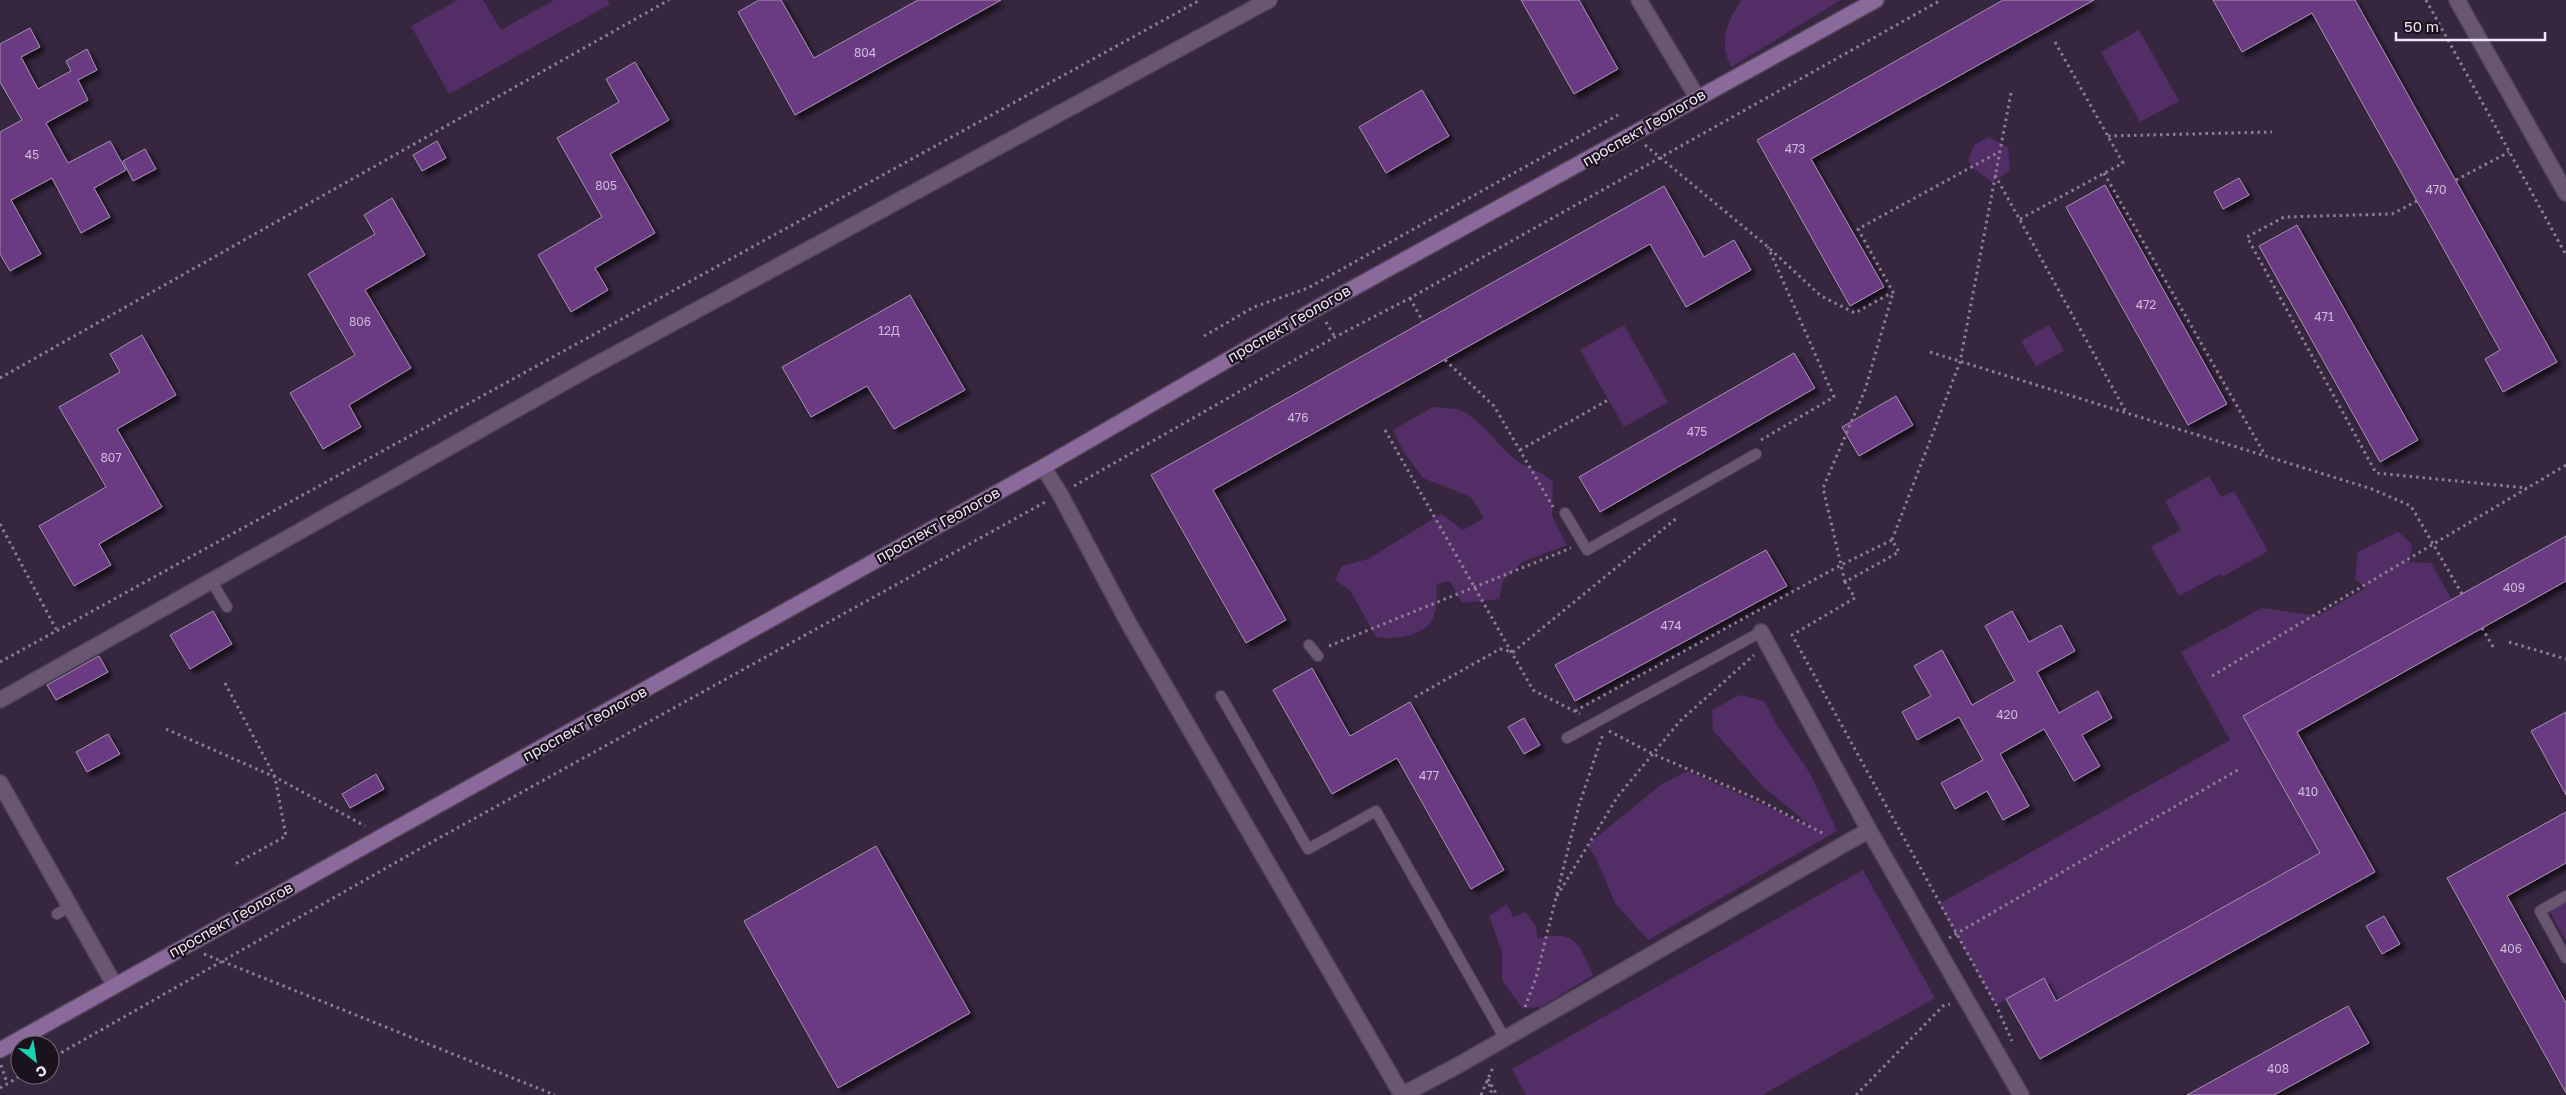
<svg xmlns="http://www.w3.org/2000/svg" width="2566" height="1095" viewBox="0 0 2566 1095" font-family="'Golos Text',sans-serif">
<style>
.green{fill:#532e66}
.building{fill:#6a3b82;stroke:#a591b0;filter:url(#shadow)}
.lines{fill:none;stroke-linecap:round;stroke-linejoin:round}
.lane-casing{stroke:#514358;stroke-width:12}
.street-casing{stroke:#514358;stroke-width:18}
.secondary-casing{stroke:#514358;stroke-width:18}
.path{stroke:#8c7e94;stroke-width:3;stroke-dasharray:2.5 4;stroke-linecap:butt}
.lane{stroke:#685672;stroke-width:10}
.street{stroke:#685672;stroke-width:15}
.secondary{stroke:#8a699b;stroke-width:15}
.labels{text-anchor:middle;stroke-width:4.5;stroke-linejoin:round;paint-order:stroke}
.number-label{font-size:12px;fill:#cfbbda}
.street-label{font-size:15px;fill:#f1e6f7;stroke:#1a131e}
</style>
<defs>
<filter id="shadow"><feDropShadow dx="4.5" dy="4.5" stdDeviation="2.5" flood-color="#0009"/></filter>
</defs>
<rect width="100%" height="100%" fill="#372640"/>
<!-- green -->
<path class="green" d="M 458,0 L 483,0 L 501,30 L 554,0 L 608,0 L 610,4 L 449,94 L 411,26 Z
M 1742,0 L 1841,0 L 1731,67 C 1718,42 1727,21 1742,0 Z
M 2139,30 L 2179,101 L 2140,122 L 2101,52 Z
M 1989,137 L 2008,147 L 2010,171 L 1992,182 L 1974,169 L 1968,160 L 1974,145 Z
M 1624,325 L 1668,402 L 1624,427 L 1580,350 Z
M 2049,325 L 2064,351 L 2036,366 L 2021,341 Z
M 1433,407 C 1440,408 1448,408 1456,409 C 1478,414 1499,448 1517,461 C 1529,469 1543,472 1553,482 L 1552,516 L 1567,545 L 1522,562 L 1503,581 L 1499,599 L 1462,603 L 1450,581 L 1437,584 C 1436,593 1438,606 1434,615 C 1427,637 1394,640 1376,637 L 1350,590 L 1335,580 L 1342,566 L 1368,559 L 1441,514 L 1463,530 L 1484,518 L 1471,497 L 1423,478 L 1403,451 L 1393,430 Z
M 2209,476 L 2221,497 L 2234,491 L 2268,551 L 2222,577 L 2220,574 L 2179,596 L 2151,547 L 2181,530 L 2165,501 Z
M 2398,532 L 2412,544 L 2409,562 L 2431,563 L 2452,600 L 2244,716 L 2320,853 L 2056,1001 L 2044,978 L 1996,1005 L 1939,904 L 2230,740 L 2181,652 L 2262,608 L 2318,616 L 2367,587 L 2355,580 L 2358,552 Z
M 1740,695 L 1764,701 L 1777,725 L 1811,775 L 1837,831 L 1648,940 L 1615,903 L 1596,858 L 1587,845 L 1662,784 L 1688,771 L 1812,827 L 1762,786 L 1713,730 L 1712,710 Z
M 1863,870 L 1935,998 L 1762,1095 L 1526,1095 L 1512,1069 Z
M 2566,903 L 2566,941 L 2550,912 Z
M 1507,904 L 1513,917 L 1526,912 L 1536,927 L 1538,939 C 1576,928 1579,945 1593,975 L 1541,1007 L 1522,1008 L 1502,980 L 1502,952 L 1489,916 Z"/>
<!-- building -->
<path class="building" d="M 759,0 L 781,0 L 814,58 L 918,0 L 1001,0 L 795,115 L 738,12 Z
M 1521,0 L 1579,0 L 1618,69 L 1574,94 Z
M 2003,0 L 2094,0 L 1811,159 L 1884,287 L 1850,306 L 1757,140 Z
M 2213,0 L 2355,0 L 2557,362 L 2503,392 L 2485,359 L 2500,350 L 2312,13 L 2242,52 Z
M 30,28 L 40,47 L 21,57 L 38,89 L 71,71 L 66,61 L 87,49 L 97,70 L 78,80 L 88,100 L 46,123 L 68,163 L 110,141 L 126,170 L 94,188 L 110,217 L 81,233 L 52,178 L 11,200 L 41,254 L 10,271 L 0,254 L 0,132 L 22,120 L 0,82 L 0,44 Z
M 635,62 L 669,120 L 610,154 L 655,233 L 595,268 L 608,290 L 571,312 L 538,255 L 602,217 L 557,138 L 619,102 L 606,79 Z
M 1422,90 L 1449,136 L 1386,173 L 1359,127 Z
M 437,141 L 446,158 L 422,171 L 413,155 Z
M 145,149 L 156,169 L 133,181 L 123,161 Z
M 2239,178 L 2249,195 L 2223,209 L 2214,192 Z
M 2105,185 L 2227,404 L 2188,425 L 2066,207 Z
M 1664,186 L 1704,257 L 1734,240 L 1751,270 L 1686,307 L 1650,244 L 1213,490 L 1286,620 L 1246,643 L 1151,475 Z
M 392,198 L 425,255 L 365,290 L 411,368 L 349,405 L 361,427 L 323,449 L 290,393 L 355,355 L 308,274 L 375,234 L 364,215 Z
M 2297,225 L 2418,440 L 2380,462 L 2259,246 Z
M 910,295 L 965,390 L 894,429 L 867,386 L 811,417 L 782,367 Z
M 142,335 L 176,395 L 117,429 L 162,507 L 99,544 L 111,565 L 74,586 L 39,526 L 106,487 L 59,407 L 120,372 L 110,354 Z
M 1794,353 L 1815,388 L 1600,512 L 1579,477 Z
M 1896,396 L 1913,425 L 1859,456 L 1842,427 Z
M 2566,536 L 2566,581 L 2297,732 L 2375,872 L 2040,1059 L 2006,999 L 2044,978 L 2056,1001 L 2320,853 L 2243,716 Z
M 1766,550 L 1787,586 L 1575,701 L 1555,665 Z
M 213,611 L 232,644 L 190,669 L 170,635 Z
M 2012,611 L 2029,642 L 2061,625 L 2075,651 L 2037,672 L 2059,713 L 2098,691 L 2112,718 L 2082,735 L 2100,766 L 2074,781 L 2044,729 L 2000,754 L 2029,806 L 2003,820 L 1987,791 L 1955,809 L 1941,783 L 1983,760 L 1959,717 L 1917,740 L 1902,712 L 1931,696 L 1914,666 L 1942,650 L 1972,705 L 2015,681 L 1985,626 Z
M 99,656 L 108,672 L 56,700 L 47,685 Z
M 1312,668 L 1350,736 L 1410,702 L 1504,870 L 1471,889 L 1397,758 L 1332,794 L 1273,690 Z
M 2566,712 L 2566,795 L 2531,731 Z
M 1524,718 L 1540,745 L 1524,754 L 1508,727 Z
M 108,734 L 120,754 L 87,772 L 76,752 Z
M 376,774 L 384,789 L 350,808 L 342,794 Z
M 2566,812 L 2566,863 L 2507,896 L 2566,1003 L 2566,1093 L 2447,878 Z
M 876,846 L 970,1013 L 838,1088 L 744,921 Z
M 2384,916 L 2400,944 L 2382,954 L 2366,926 Z
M 2348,1006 L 2369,1043 L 2274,1095 L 2187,1095 Z"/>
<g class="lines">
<defs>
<path id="lane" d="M 1565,513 L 1587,550 L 1756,454
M 211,580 L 227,607
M 1309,645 L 1318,656
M 1221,696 L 1308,849 L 1376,811 L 1505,1039
M 1567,738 L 1761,632
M 2566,896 L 2540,911 L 2566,958
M 57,914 L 69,907"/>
<path id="street" d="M 1639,0 L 1697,97
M 2457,0 L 2566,193
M 1043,467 L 1060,494 L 1129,624 L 1402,1095
M 1761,632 L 1869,830 L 2021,1095
M 0,700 L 588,369 L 1269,0
M 0,783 L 114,984
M 1402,1095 L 1455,1067 L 1869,830"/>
<path id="secondary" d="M 0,1050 L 1043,467 L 1317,308 L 1876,0"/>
</defs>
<!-- lane casing -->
<use href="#lane" class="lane-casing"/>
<!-- street casing -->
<use href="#street" class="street-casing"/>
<!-- secondary casing -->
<use href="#secondary" class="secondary-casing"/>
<!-- path -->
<path class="path" d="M 2426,0 L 2566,255
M 2011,93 L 1960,362 L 1892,540 L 1899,552 L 1845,582 L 1855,598 L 1792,635 L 1996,1005 L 2012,1041
M 2108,136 L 2272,132
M 1645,145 L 1768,247 L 1821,296 L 1855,313 L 1893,292 L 1858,229 L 1999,152
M 2104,173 L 2265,455
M 1995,175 L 2126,412
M 2456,180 L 2509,152
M 2417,201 L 2392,214 L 2284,217 L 2247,237 L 2376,473 L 2527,488
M 2020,219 L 2123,163 L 2055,42
M 1410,298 L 1423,322
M 1326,322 L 1335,337
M 1204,336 L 1254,307 L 1308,288 L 1618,115
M 1930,352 L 2372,489 L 2411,506 L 2462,594
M 1445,360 L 1494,406 L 1553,507
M 0,378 L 669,0
M 1385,430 L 1533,690 L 1580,714
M 1761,440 L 1834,397 L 1768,247
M 1520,450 L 1608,400
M 1074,486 L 1335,337 L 1410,298 L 1941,0
M 0,524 L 56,629
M 1845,582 L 1823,488 L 1865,390 L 1893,293
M 2482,628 L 2495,650
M 2509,642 L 2566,659
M 1329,646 L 1571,548
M 0,662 L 1200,0
M 2212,676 L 2566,465
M 225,683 L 275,777 L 286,836 L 235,864
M 1415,697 L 1500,649 L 1513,652 L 1678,517
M 1575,711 L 1841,565 L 1892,540
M 166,729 L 275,777 L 365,826
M 1609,731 L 1653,754 L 1757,799 L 1826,835
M 1557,896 L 1618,796 L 1680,721 L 1754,655
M 1949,938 L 2241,768
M 204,954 L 555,1095
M 1525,1007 L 1536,978 L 1579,805 L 1603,734
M 50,1059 L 423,847 L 1047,501
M 1,1065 L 7,1083
M 1488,1079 L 1497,1095
M 1489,1084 L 1492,1095
M 0,1088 L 22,1075
M 1481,1095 L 1494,1065
M 1856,1095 L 1943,1006 L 1950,1004"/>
<!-- lane -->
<use href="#lane" class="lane"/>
<!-- street -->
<use href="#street" class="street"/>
<!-- secondary -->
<use href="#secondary" class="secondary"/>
</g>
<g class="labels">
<!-- number labels -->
<g class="number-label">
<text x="865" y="57">804</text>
<text x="1795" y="153">473</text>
<text x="32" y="159">45</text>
<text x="606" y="190">805</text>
<text x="2436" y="194">470</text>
<text x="2146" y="309">472</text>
<text x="2324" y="321">471</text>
<text x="360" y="326">806</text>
<text x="889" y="335">12Д</text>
<text x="1298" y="422">476</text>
<text x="1697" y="436">475</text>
<text x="111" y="462">807</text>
<text x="2514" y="592">409</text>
<text x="1671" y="630">474</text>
<text x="2007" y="719">420</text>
<text x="1429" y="780">477</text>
<text x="2308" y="796">410</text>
<text x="2511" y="953">406</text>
<text x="2278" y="1073">408</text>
</g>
<!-- street labels -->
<g class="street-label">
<text transform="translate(1644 128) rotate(-30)" y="5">проспект Геологов</text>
<text transform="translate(1289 324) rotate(-30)" y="5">проспект Геологов</text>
<text transform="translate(938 525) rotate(-29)" y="5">проспект Геологов</text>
<text transform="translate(585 724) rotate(-29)" y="5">проспект Геологов</text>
<text transform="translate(231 920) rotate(-29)" y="5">проспект Геологов</text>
</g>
</g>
<!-- north arrow -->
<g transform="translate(35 1060) rotate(150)"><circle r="24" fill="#1a131e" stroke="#706775"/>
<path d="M0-4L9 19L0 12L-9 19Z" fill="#17d5b3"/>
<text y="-8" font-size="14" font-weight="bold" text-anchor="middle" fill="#f1e6f7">С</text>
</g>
<!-- scale -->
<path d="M2396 32v8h149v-8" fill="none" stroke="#f1e6f7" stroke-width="2.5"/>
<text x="2404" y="32" font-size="15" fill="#f1e6f7" stroke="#1a131e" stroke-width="4" paint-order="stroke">50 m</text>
</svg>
